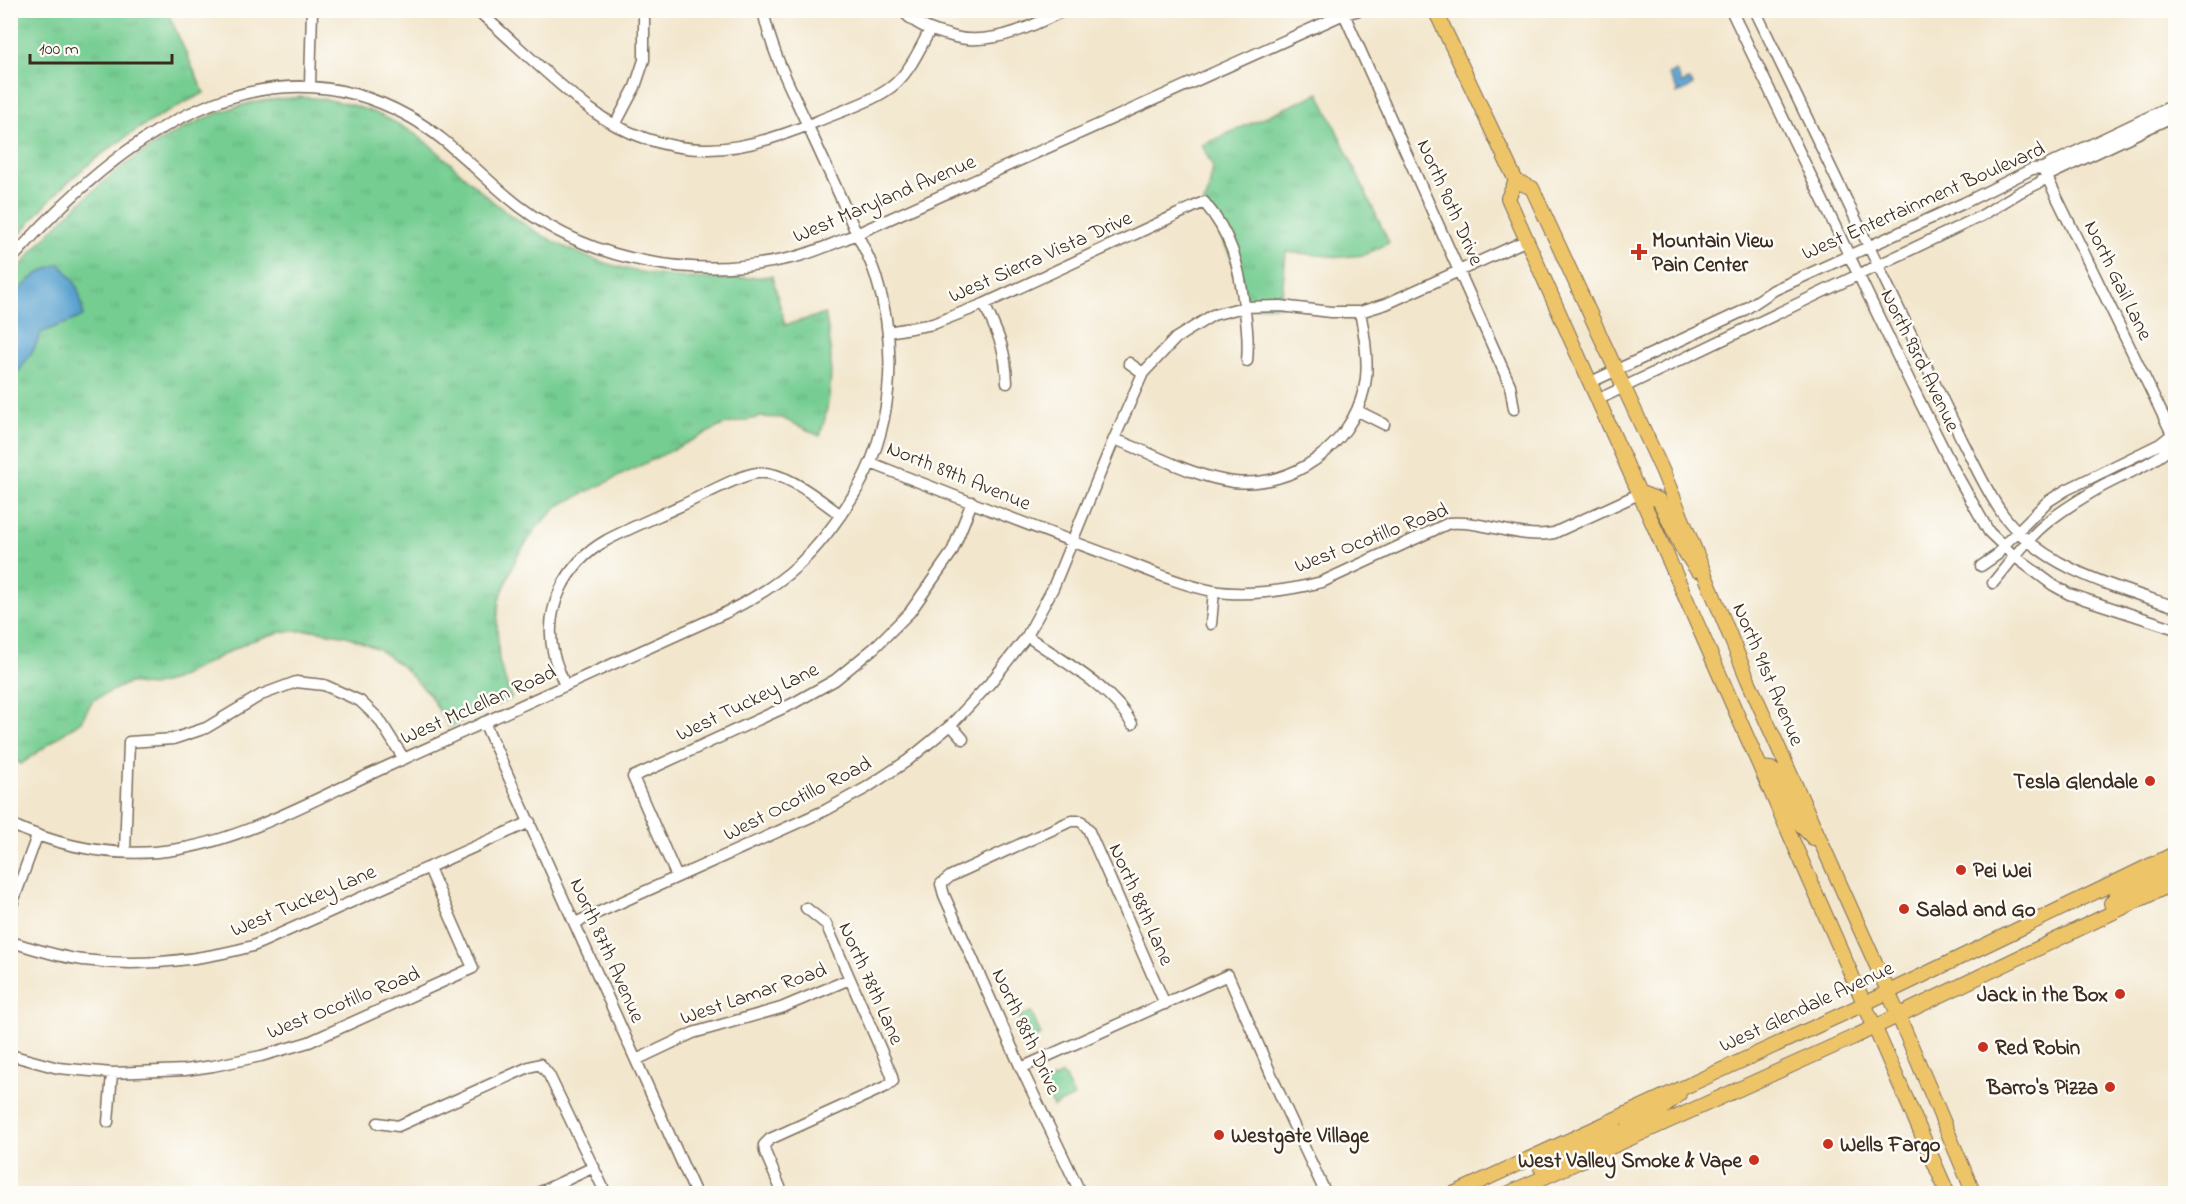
<svg xmlns="http://www.w3.org/2000/svg" width="2186" height="1204" viewBox="0 0 2186 1204" font-family="'Indie Flower',sans-serif">
<style>
.grass{fill:url(#grass-tufts);stroke:#587c58;stroke-width:1.5}
.garden{fill:#74cd92;stroke:#587c58;stroke-width:1.5}
.water{fill:#59a1d0;stroke:#4a6677;stroke-width:1.5}
.lines{fill:none;stroke-linecap:round;stroke-linejoin:round}
.minor-casing{stroke:#7b6c5b;stroke-width:13}
.major-casing{stroke:#7b6c5b;stroke-width:16}
.minor{stroke:#fff;stroke-width:10}
.major{stroke:#eec469;stroke-width:14}
.poi-dot{fill:#c8321e;stroke:#fdfcf7;stroke-width:2}
.labels{text-anchor:middle;stroke-width:5;stroke-linejoin:round;paint-order:stroke}
.street-label{font-size:21px;fill:#3b2a1e;stroke:#fdfcf7}
.poi-label{font-size:21px;font-weight:bold;fill:#3b2a1e;stroke:#fdfcf7;text-anchor:start}
</style>
<defs>
<pattern id="grass-tufts" width="24" height="20" patternUnits="userSpaceOnUse" patternTransform="scale(1.5)"><rect width="24" height="20" fill="#74cd92"/><path d="M3 7l-1-3M5 7V3M7 7l1-3M15 17l-1-3M17 17v-4M19 17l1-3" fill="none" stroke="#65b07d"/></pattern>
</defs>
<rect width="100%" height="100%" fill="#fdfcf7"/>
<filter id="ink" filterUnits="userSpaceOnUse"><feTurbulence type="fractalNoise" baseFrequency=".0167" numOctaves="2"/><feDisplacementMap in="SourceGraphic" scale="12" xChannelSelector="R" yChannelSelector="G"/><feConvolveMatrix kernelMatrix="1 2 1 2 8 2 1 2 1" color-interpolation-filters="sRGB"/></filter>
<filter id="wash" filterUnits="userSpaceOnUse"><feTurbulence type="fractalNoise" baseFrequency=".008" numOctaves="4" result="noise"/><feDisplacementMap in="SourceGraphic" scale="24" xChannelSelector="R" yChannelSelector="G"/><feGaussianBlur stdDeviation="1.35" result="paint"/><feColorMatrix in="noise" values="0 0 0 0 0 0 0 0 0 0 0 0 0 0 0 0 0 1.4 0 .05"/><feComposite in="paint" operator="in"/></filter>
<g filter="url(#wash)">
<rect width="100%" height="100%" fill="#f2e6cc"/>
<!-- grass -->
<path class="grass" d="M 11,10 L 167,11 L 204,93 C 154,117 107,146 66,184 C 46,203 28,224 11,245 Z
M 1319,93 L 1389,243 L 1364,255 L 1341,257 L 1286,252 L 1281,306 L 1244,307 L 1240,275 L 1204,202 L 1208,194 L 1213,167 L 1202,145 Z
M 300,97 C 347,99 389,114 426,142 C 455,165 479,193 509,214 C 594,274 671,285 772,276 L 785,325 L 825,314 C 834,354 833,396 820,436 L 782,418 L 761,417 L 723,425 L 560,505 L 537,527 L 517,556 L 499,600 L 497,625 L 499,661 L 511,698 L 449,727 L 429,694 L 404,668 L 378,649 L 347,636 L 313,630 L 281,632 L 248,642 L 174,680 L 151,686 L 128,683 L 93,700 L 81,721 L 21,764 L 10,757 L 10,279 C 71,202 153,128 250,103 C 267,99 284,99 300,97 Z
M 1031,1012 L 1041,1035 L 1030,1040 L 1019,1017 Z"/>
<!-- garden -->
<path class="garden" d="M 1063,1074 L 1074,1097 L 1053,1107 L 1043,1083 Z"/>
<!-- water -->
<path class="water" d="M 1676,71 L 1682,83 L 1689,80 L 1693,85 L 1677,94 L 1677,90 L 1668,75 Z
M 59,264 C 77,280 81,293 83,316 C 69,323 55,326 41,333 L 34,349 L 11,383 L 11,300 C 26,282 37,271 59,264 Z"/>
</g>
<g filter="url(#ink)">
<g class="lines">
<defs>
<path id="minor" d="M 477,10 C 515,43 551,79 590,109 C 623,134 668,150 709,149 C 746,149 785,135 818,121 C 841,111 878,100 896,83 C 911,69 920,48 930,30
M 902,10 C 912,22 927,29 941,33 C 950,35 959,39 968,39 C 1003,41 1034,25 1065,10
M 1731,10 L 1911,384 L 1954,470 L 1989,532 L 2014,556 L 2053,585 L 2069,594 L 2176,629
M 1755,10 L 1962,440 C 1975,465 1987,493 2004,516 C 2045,569 2115,587 2176,607
M 1344,14 L 1510,385 L 1514,409
M 310,85 L 312,10
M 615,125 L 635,87 L 644,60 L 644,10
M 2044,171 L 2176,442
M 10,261 C 109,147 255,31 408,116 C 450,139 481,177 519,206 C 595,264 699,280 791,258 C 810,254 827,246 845,239 L 1344,14 L 1360,10
M 984,304 C 998,334 1006,349 1007,383
M 888,332 L 933,324 L 984,304 L 1204,202 C 1231,234 1239,264 1244,305 C 1247,324 1249,341 1247,361
M 1129,363 L 1143,373
M 1591,382 L 1741,312 L 1774,290 L 1964,203 L 2032,169 L 2043,168 L 2050,164 L 2176,104
M 1599,399 L 1981,216 L 2020,192 L 2039,183 L 2047,176 L 2176,115
M 1358,411 L 1384,424
M 1114,439 C 1153,453 1192,477 1234,482 C 1293,488 1351,446 1364,389 C 1370,366 1365,336 1360,312
M 871,463 C 949,494 1027,525 1106,554 C 1141,567 1177,584 1213,591 C 1246,597 1290,590 1322,582 L 1449,523 C 1485,520 1518,540 1554,533 L 1641,493
M 1981,566 L 1997,555 L 2003,546 L 2047,502 L 2066,490 L 2160,444 L 2175,432
M 1993,583 C 2009,564 2024,542 2044,525 C 2058,513 2074,503 2089,494 C 2116,477 2154,465 2176,443
M 1211,624 L 1214,591
M 1027,636 C 1062,661 1112,687 1132,724
M 565,686 C 561,676 557,666 554,656 C 542,609 566,563 607,540 C 630,528 654,518 678,507 C 697,499 738,475 757,473 C 784,469 821,501 841,515
M 484,722 L 696,1194
M 951,725 L 963,739
M 10,824 C 63,848 121,859 179,849 C 246,838 315,799 377,771 C 493,719 609,666 725,613 C 786,583 817,554 853,496 C 893,433 899,348 876,277 C 871,260 862,244 854,228 C 839,193 823,159 807,124 C 790,87 771,51 763,10
M 125,852 L 129,742 L 173,739 L 206,728 L 261,695 L 296,682 L 324,685 L 360,701 L 379,719 L 404,759
M 677,877 L 633,777 L 792,704 L 835,680 L 874,648 L 910,612 L 952,552 L 972,502
M 10,910 L 37,836
M 575,923 L 826,810 L 866,788 L 907,761 L 951,725 L 991,682 L 1027,636 L 1053,588 L 1114,439 L 1143,373 L 1176,338 L 1213,315 L 1244,307 L 1281,306 L 1331,312 L 1360,312 L 1386,304 L 1527,240
M 10,942 C 34,948 58,957 83,960 C 140,967 197,961 253,946 L 530,822
M 10,1055 L 58,1068 L 112,1073 L 185,1070 L 213,1066 L 261,1056 L 309,1042 L 473,968 L 429,868
M 636,1060 L 693,1033 L 781,1008 L 850,979
M 1021,1068 L 1228,975 L 1287,1111 L 1326,1194
M 108,1122 L 112,1073
M 378,1123 L 398,1126 L 529,1067 L 540,1064 L 549,1075 L 606,1194
M 536,1194 L 594,1167
M 783,1194 L 765,1152 L 764,1145 L 770,1139 L 887,1086 L 893,1081 L 891,1073 L 826,924 L 806,908
M 1081,1194 L 1021,1068 L 944,895 L 941,884 L 951,876 L 1071,821 L 1081,821 L 1088,829 L 1165,1004"/>
<path id="major" d="M 1435,10 L 1516,181 L 1532,188 L 1663,472 L 1748,680 L 1888,991 L 1974,1194
M 1516,181 L 1508,198 C 1657,529 1801,862 1948,1194
M 1641,493 L 1659,500 L 1681,546 L 1697,570
M 1762,768 L 1771,769 L 1775,772 L 1801,825 L 1813,838
M 2114,911 L 2111,903 L 2115,898 L 2176,868
M 1620,1142 L 1630,1125 L 1662,1109 L 1679,1094
M 1541,1168 L 1612,1133 L 1615,1128 L 1613,1120
M 1453,1194 L 1847,1012 L 2176,853
M 1507,1194 L 1856,1036 L 2176,882"/>
</defs>
<!-- minor casing -->
<use href="#minor" class="minor-casing"/>
<!-- major casing -->
<use href="#major" class="major-casing"/>
<!-- minor -->
<use href="#minor" class="minor"/>
<!-- major -->
<use href="#major" class="major"/>
</g>
</g>
<!-- markers -->
<g class="poi-dot">
<path d="M1636 243h6v6h6v6h-6v6h-6v-6h-6v-6h6z"/>
<circle cx="2150" cy="781" r="6"/>
<circle cx="1961" cy="870" r="6"/>
<circle cx="1904" cy="909" r="6"/>
<circle cx="2120" cy="994" r="6"/>
<circle cx="1983" cy="1047" r="6"/>
<circle cx="2110" cy="1087" r="6"/>
<circle cx="1219" cy="1135" r="6"/>
<circle cx="1828" cy="1144" r="6"/>
<circle cx="1754" cy="1160" r="6"/>
</g>
<g class="labels">
<!-- street labels -->
<g class="street-label">
<text transform="translate(884 198) rotate(-23)" y="7">West Maryland Avenue</text>
<text transform="translate(1923 200) rotate(-24)" y="7">West Entertainment Boulevard</text>
<text transform="translate(1451 202) rotate(66)" y="7">North 90th Drive</text>
<text transform="translate(1040 256) rotate(-24)" y="7">West Sierra Vista Drive</text>
<text transform="translate(2119 280) rotate(64)" y="7">North Gail Lane</text>
<text transform="translate(1921 360) rotate(64)" y="7">North 93rd Avenue</text>
<text transform="translate(959 475) rotate(22)" y="7">North 89th Avenue</text>
<text transform="translate(1371 537) rotate(-21)" y="7">West Ocotillo Road</text>
<text transform="translate(1769 674) rotate(67)" y="7">North 91st Avenue</text>
<text transform="translate(747 701) rotate(-26)" y="7">West Tuckey Lane</text>
<text transform="translate(478 704) rotate(-24)" y="7">West McLellan Road</text>
<text transform="translate(797 798) rotate(-27)" y="7">West Ocotillo Road</text>
<text transform="translate(303 900) rotate(-23)" y="7">West Tuckey Lane</text>
<text transform="translate(1142 904) rotate(66)" y="7">North 88th Lane</text>
<text transform="translate(608 950) rotate(66)" y="7">North 87th Avenue</text>
<text transform="translate(872 983) rotate(66)" y="7">North 78th Lane</text>
<text transform="translate(753 993) rotate(-19)" y="7">West Lamar Road</text>
<text transform="translate(343 1002) rotate(-22)" y="7">West Ocotillo Road</text>
<text transform="translate(1806 1006) rotate(-25)" y="7">West Glendale Avenue</text>
<text transform="translate(1027 1031) rotate(65)" y="7">North 88th Drive</text>
</g>
<!-- poi labels -->
<g class="poi-label">
<text x="1652" y="247">Mountain View<tspan x="1652" dy="24">Pain Center</tspan></text>
<text x="2138" y="788" text-anchor="end">Tesla Glendale</text>
<text x="1973" y="877">Pei Wei</text>
<text x="1916" y="916">Salad and Go</text>
<text x="2108" y="1001" text-anchor="end">Jack in the Box</text>
<text x="1995" y="1054">Red Robin</text>
<text x="2098" y="1094" text-anchor="end">Barro's Pizza</text>
<text x="1231" y="1142">Westgate Village</text>
<text x="1840" y="1151">Wells Fargo</text>
<text x="1742" y="1167" text-anchor="end">West Valley Smoke &amp; Vape</text>
</g>
</g>
<!-- margin -->
<rect width="2186" height="1204" fill="none" stroke="#fdfcf7" stroke-width="36"/>
<!-- scale -->
<path d="M30 54v9h142v-9" fill="none" stroke="#3b2a1e" stroke-width="3"/>
<text x="39" y="54" font-size="18" fill="#3b2a1e" stroke="#fdfcf7" stroke-width="4.5" paint-order="stroke">100 m</text>
</svg>
